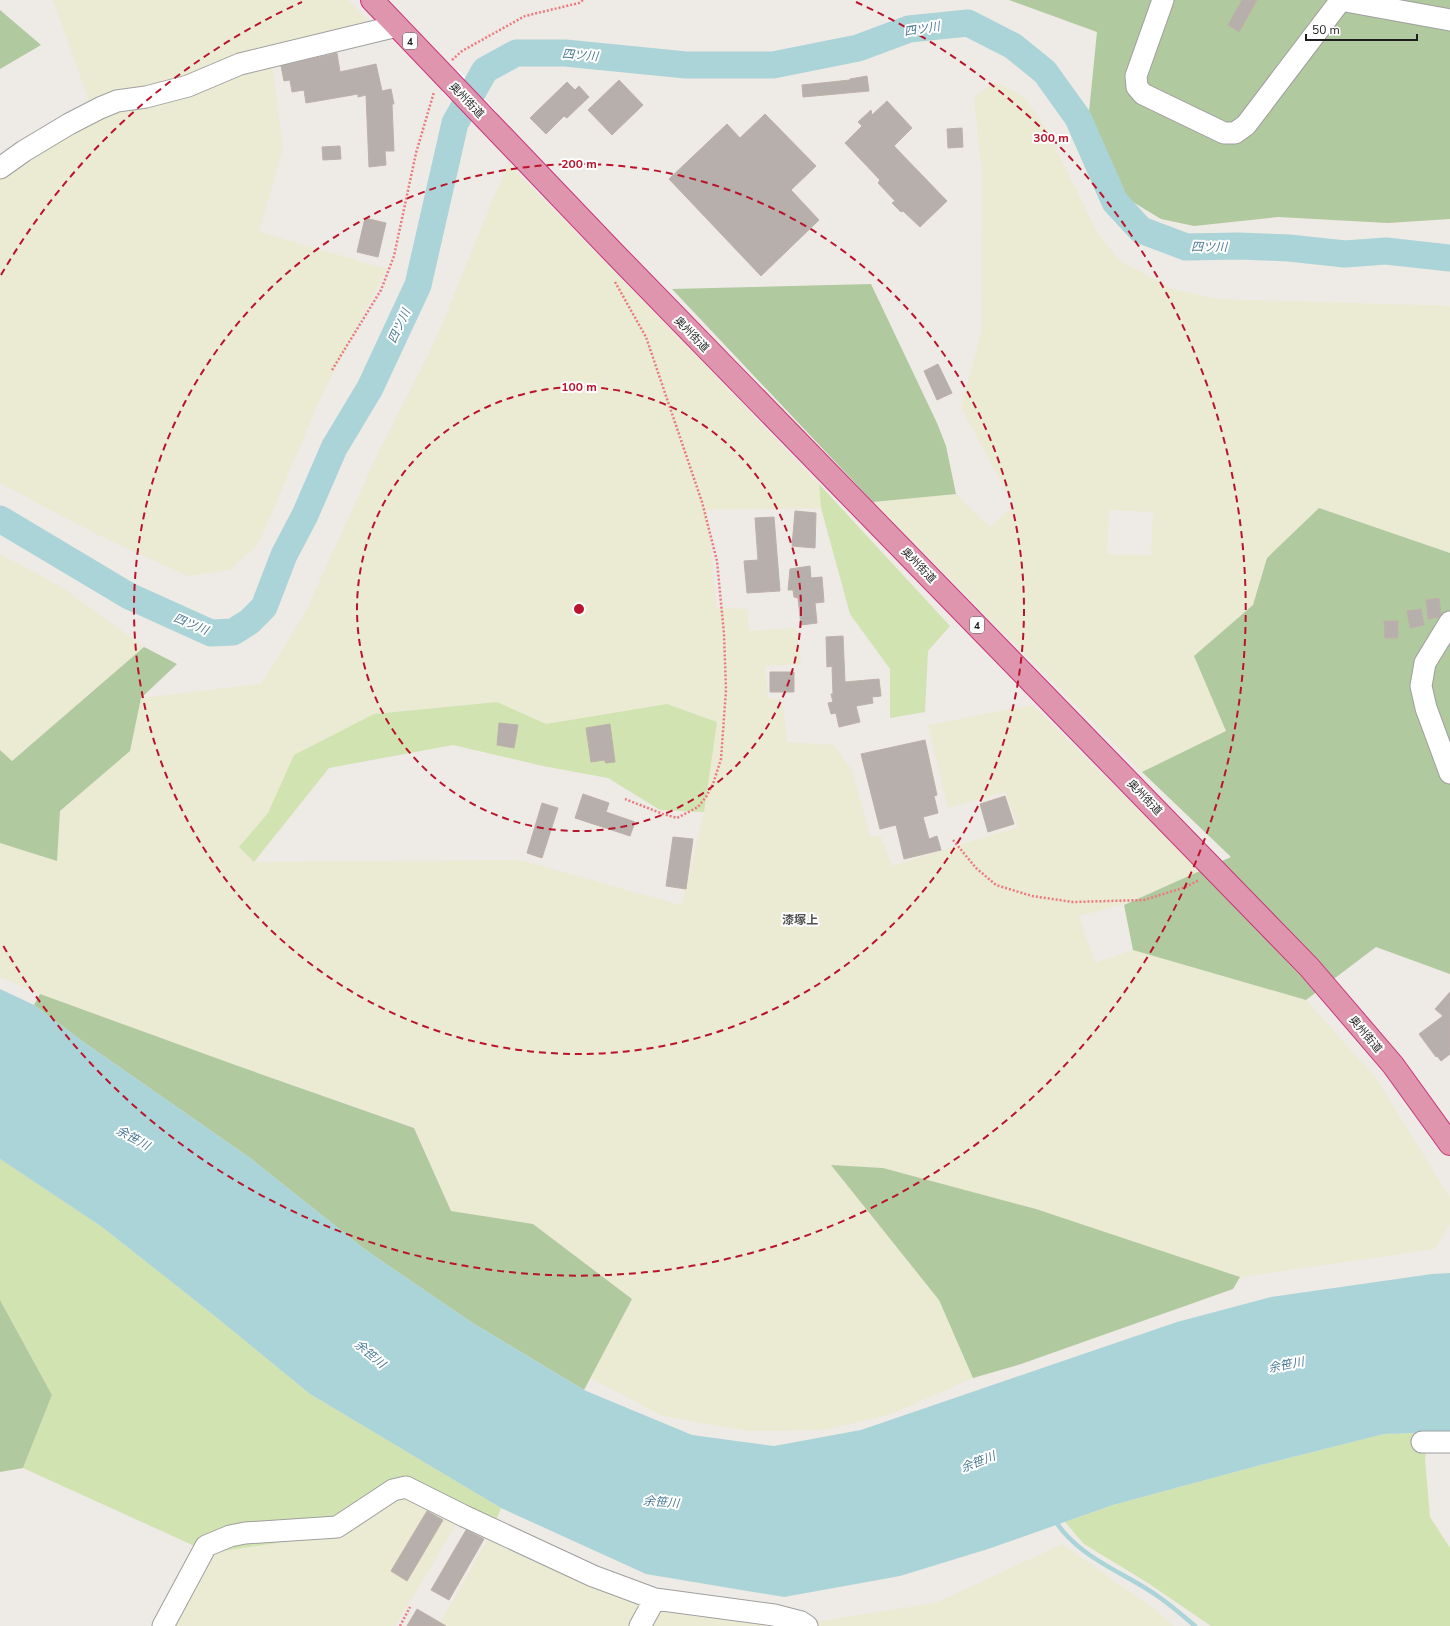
<svg xmlns="http://www.w3.org/2000/svg" width="1450" height="1626" viewBox="0 0 1450 1626" font-family="'Nunito Sans','Noto Sans JP',sans-serif">
<style>
.farmland{fill:#ebead3;fill-rule:evenodd}
.grass{fill:#d1e3b0}
.forest{fill:#b1c99e}
.water{fill:#aad4d8}
.pier{fill:#fff}
.lines{fill:none;stroke-linecap:round;stroke-linejoin:round}
.stream{stroke:#aad4d8;stroke-width:4.5}
.river{stroke:#aad4d8;stroke-width:27}
.building{fill:#b7afab;stroke:#beb0a9}
.minor-casing{stroke:#9f9f9f;stroke-width:23}
.highway-casing{stroke:#c9367d;stroke-width:24}
.path{stroke:#ec797d;stroke-width:2.5;stroke-dasharray:2 2;stroke-linecap:butt}
.minor{stroke:#fff;stroke-width:21}
.highway{stroke:#de95ad;stroke-width:22}
.ring{fill:none;stroke:#b9142b;stroke-width:2;stroke-dasharray:7 5}
.labels{text-anchor:middle;stroke-width:4;stroke-linejoin:round;paint-order:stroke}
.shield{fill:#fff;stroke:#626262;stroke-width:1}
.shield-label{font-size:10px;font-weight:bold;fill:#1e1e1e}
.street-label{font-size:11px;fill:#1e1e1e;stroke:#fff}
.water-label{font-size:12px;font-style:italic;fill:#4d7c96;stroke:#fff}
.neighbourhood-label{font-size:12px;font-weight:bold;fill:#515151;stroke:#fff}
.centre{fill:#b9142b;stroke:#fff;stroke-width:2}
.ring-label{font-size:12px;text-anchor:middle;font-weight:bold;fill:#b9142b;stroke:#fff;stroke-width:4;stroke-linejoin:round;paint-order:stroke}
</style>
<rect width="100%" height="100%" fill="#eeeae5"/>
<!-- farmland -->
<path class="farmland" d="M 53,0 L 347,0 L 371,23 L 270,48 L 283,148 L 259,232 L 387,269 L 322,395 L 259,543 L 230,570 L 188,576 L 98,535 L 0,483 L 0,173 L 94,115 Z
M 996,82 L 1024,97 L 1045,127 L 1098,234 L 1121,262 L 1173,289 L 1217,299 L 1450,306 L 1450,553 L 1319,508 L 1267,558 L 1253,605 L 1194,656 L 1226,731 L 1142,772 L 873,502 L 956,494 L 990,527 L 1014,506 L 961,407 L 981,334 L 982,171 L 974,97 ZM 1109,510 L 1153,512 L 1151,555 L 1107,554 Z
M 508,163 L 691,350 L 819,484 L 821,508 L 707,510 L 717,608 L 747,609 L 749,631 L 796,628 L 801,664 L 765,666 L 768,698 L 782,699 L 787,742 L 834,745 L 852,770 L 870,836 L 881,837 L 892,866 L 1018,827 L 1005,792 L 948,808 L 928,725 L 1033,705 L 1200,871 L 1124,904 L 1079,916 L 1095,963 L 1133,950 L 1306,1000 L 1376,1078 L 1450,1198 L 1450,1224 L 1435,1249 L 1240,1277 L 1036,1209 L 883,1168 L 831,1165 L 939,1300 L 973,1378 L 891,1414 L 824,1430 L 747,1431 L 663,1416 L 590,1378 L 632,1299 L 533,1224 L 451,1211 L 414,1127 L 238,1066 L 40,994 L 0,977 L 0,843 L 57,861 L 60,811 L 130,751 L 141,698 L 261,684 L 304,615 L 373,464 L 434,343 ZM 497,702 L 546,724 L 667,704 L 717,722 L 704,812 L 686,889 L 681,905 L 520,860 L 254,862 L 239,847 L 268,813 L 374,714 Z
M 0,554 L 63,588 L 144,647 L 11,761 L 0,750 Z
M 406,1490 L 460,1518 L 395,1626 L 173,1626 L 210,1553 L 303,1539 Z
M 491,1534 L 600,1587 L 663,1612 L 769,1626 L 438,1626 Z
M 1062,1544 L 1157,1611 L 1173,1626 L 789,1626 L 936,1603 Z"/>
<!-- grass -->
<path class="grass" d="M 819,484 L 950,626 L 928,651 L 925,712 L 890,718 L 890,669 L 850,614 L 821,508 Z
M 497,702 L 546,724 L 667,704 L 717,722 L 704,812 L 660,810 L 608,778 L 543,766 L 453,745 L 329,768 L 254,862 L 239,847 L 268,813 L 294,755 L 374,714 Z
M 0,1159 L 102,1227 L 211,1313 L 310,1394 L 501,1508 L 495,1523 L 406,1490 L 303,1539 L 210,1553 L 23,1468 L 52,1395 L 0,1300 Z
M 1429,1433 L 1425,1459 L 1430,1517 L 1450,1548 L 1450,1626 L 1211,1626 L 1148,1583 L 1084,1544 L 1065,1522 L 1113,1505 L 1257,1466 L 1384,1434 Z"/>
<!-- forest -->
<path class="forest" d="M 1009,0 L 1450,0 L 1450,219 L 1388,223 L 1278,217 L 1194,226 L 1161,219 L 1123,196 L 1089,112 L 1097,32 Z
M 0,10 L 41,45 L 0,69 Z
M 871,284 L 937,423 L 946,446 L 956,494 L 873,502 L 672,289 Z
M 1319,508 L 1450,553 L 1450,974 L 1376,947 L 1306,1000 L 1133,950 L 1124,905 L 1231,857 L 1142,772 L 1226,731 L 1194,656 L 1253,605 L 1267,558 Z
M 144,647 L 177,664 L 141,698 L 130,751 L 60,811 L 57,861 L 0,843 L 0,750 L 12,761 Z
M 40,994 L 238,1066 L 414,1128 L 451,1211 L 533,1224 L 632,1299 L 584,1390 L 471,1322 L 367,1251 L 250,1158 L 82,1041 L 34,1005 Z
M 831,1165 L 883,1168 L 1036,1209 L 1240,1277 L 1233,1289 L 1021,1364 L 973,1378 L 939,1300 Z
M 0,1300 L 52,1395 L 23,1468 L 0,1472 Z"/>
<!-- water -->
<path class="water" d="M 0,989 L 34,1005 L 82,1041 L 250,1158 L 367,1251 L 471,1322 L 584,1390 L 692,1435 L 774,1446 L 861,1430 L 1177,1322 L 1271,1297 L 1432,1274 L 1450,1273 L 1450,1432 L 1384,1434 L 1257,1466 L 1113,1505 L 988,1549 L 900,1576 L 784,1597 L 646,1574 L 501,1508 L 310,1394 L 211,1313 L 102,1227 L 0,1159 Z"/>
<!-- pier -->
<path class="pier" d="M 458,70 L 497,112 L 482,132 L 442,92 Z"/>
<g class="lines">
<!-- stream -->
<path class="stream" d="M 1054,1519 C 1078,1558 1124,1572 1159,1597 C 1172,1606 1183,1616 1195,1626"/>
<!-- river -->
<path class="river" d="M 0,519 L 129,596 L 211,633 L 233,632 L 249,622 L 264,607 L 284,555 L 305,515 L 334,448 L 370,388 L 418,285 L 455,123 L 485,70 L 516,53 L 565,53 L 686,65 L 773,65 L 858,48 L 909,29 L 968,23 L 1013,46 L 1045,72 L 1078,118 L 1115,202 L 1141,230 L 1186,247 L 1238,246 L 1289,248 L 1345,254 L 1386,251 L 1450,258"/>
</g>
<!-- building -->
<path class="building" d="M 1242,0 L 1257,0 L 1239,32 L 1228,25 Z
M 337,53 L 340,72 L 376,64 L 382,91 L 391,89 L 394,104 L 392,104 L 394,151 L 385,151 L 386,165 L 369,167 L 366,95 L 358,97 L 358,94 L 306,103 L 304,90 L 292,92 L 290,80 L 284,81 L 281,66 Z
M 867,76 L 869,91 L 803,97 L 802,85 L 850,80 L 850,79 Z
M 619,80 L 643,105 L 612,135 L 588,110 Z
M 567,82 L 575,90 L 579,86 L 589,97 L 567,118 L 564,116 L 546,134 L 530,118 Z
M 887,101 L 912,128 L 894,146 L 947,201 L 920,227 L 903,211 L 901,212 L 892,203 L 895,201 L 878,183 L 880,180 L 845,143 L 862,126 L 858,122 L 871,110 L 872,115 Z
M 765,114 L 816,166 L 791,190 L 819,220 L 761,276 L 669,179 L 727,124 L 740,138 Z
M 962,128 L 963,147 L 948,148 L 947,129 Z
M 340,146 L 341,159 L 323,160 L 322,147 Z
M 365,218 L 386,223 L 378,257 L 357,252 Z
M 938,364 L 952,393 L 937,400 L 924,371 Z
M 795,511 L 816,513 L 815,548 L 792,546 Z
M 774,517 L 780,591 L 747,593 L 744,561 L 758,560 L 755,518 Z
M 810,566 L 811,578 L 822,577 L 824,602 L 815,603 L 817,623 L 801,625 L 798,598 L 794,597 L 793,590 L 788,590 L 790,569 Z
M 1439,598 L 1441,615 L 1439,617 L 1428,619 L 1426,600 Z
M 1421,609 L 1424,625 L 1410,628 L 1407,611 Z
M 1384,621 L 1398,621 L 1398,638 L 1385,638 Z
M 843,636 L 845,682 L 879,679 L 881,696 L 872,697 L 873,703 L 856,706 L 860,722 L 839,727 L 836,713 L 831,714 L 828,703 L 833,702 L 831,694 L 833,694 L 832,666 L 827,667 L 826,637 Z
M 770,672 L 794,672 L 794,692 L 770,692 Z
M 499,723 L 518,725 L 514,748 L 497,745 Z
M 610,724 L 615,762 L 606,763 L 604,760 L 591,762 L 586,728 Z
M 925,740 L 937,795 L 934,796 L 938,813 L 923,817 L 929,839 L 937,836 L 941,850 L 904,859 L 896,825 L 880,829 L 861,754 Z
M 583,794 L 609,803 L 606,812 L 635,822 L 630,836 L 575,818 Z
M 1005,796 L 1014,824 L 988,832 L 980,804 Z
M 542,803 L 558,808 L 542,858 L 527,853 Z
M 673,837 L 693,839 L 686,889 L 666,886 Z
M 1450,992 L 1450,1054 L 1441,1061 L 1437,1056 L 1436,1057 L 1419,1034 L 1443,1016 L 1435,1009 Z
M 427,1511 L 443,1520 L 407,1581 L 391,1571 Z
M 466,1530 L 484,1539 L 449,1600 L 431,1590 Z
M 417,1609 L 446,1626 L 407,1626 Z"/>
<g class="lines">
<defs>
<path id="minor" d="M 1163,0 L 1136,76 L 1137,87 L 1143,94 L 1224,133 L 1235,133 L 1246,125 L 1341,0
M 1340,0 L 1450,20
M 0,168 L 24,151 L 69,124 L 100,108 L 117,101 L 146,97 L 188,86 L 240,64 L 397,26
M 1450,622 L 1425,663 L 1421,686 L 1426,708 L 1450,773
M 1422,1442 L 1450,1442
M 163,1626 L 206,1546 L 230,1536 L 245,1533 L 337,1527 L 393,1490 L 406,1487 L 464,1516 L 593,1576 L 655,1599 L 774,1615 L 801,1622 L 807,1626
M 640,1626 L 655,1599"/>
<path id="highway" d="M 372,0 L 613,252 L 1309,967 L 1393,1065 L 1450,1144"/>
</defs>
<!-- minor casing -->
<use href="#minor" class="minor-casing"/>
<!-- highway casing -->
<use href="#highway" class="highway-casing"/>
<!-- path -->
<path class="path" d="M 452,60 L 462,51 L 525,16 L 579,3 L 583,0
M 615,282 L 646,337 L 702,502 L 717,561 L 724,634 L 726,690 L 721,759 L 713,784 L 706,797 L 698,807 L 677,818 L 663,814 L 625,799
M 332,370 L 381,290 L 394,256 L 416,153 L 434,92
M 953,840 L 976,868 L 996,885 L 1032,896 L 1073,902 L 1144,900 L 1186,887 L 1199,880
M 400,1626 L 410,1607"/>
<!-- minor -->
<use href="#minor" class="minor"/>
<!-- highway -->
<use href="#highway" class="highway"/>
</g>
<!-- distance rings -->
<g class="ring">
<circle cx="579" cy="609" r="222"/>
<circle cx="579" cy="609" r="445"/>
<path d="M1 275A667 667 0 0 1 302 2M856 2A667 667 0 1 1 1 942"/>
</g>
<g class="labels">
<!-- shield labels -->
<g class="shield">
<rect x="403" y="33" width="14" height="16" rx="3"/>
<rect x="970" y="617" width="14" height="16" rx="3"/>
</g>
<g class="shield-label">
<text x="410" y="45">4</text>
<text x="977" y="629">4</text>
</g>
<!-- street labels -->
<g class="street-label">
<text transform="translate(467 100) rotate(46)" y="4">奥州街道</text>
<text transform="translate(692 334) rotate(46)" y="4">奥州街道</text>
<text transform="translate(919 565) rotate(46)" y="4">奥州街道</text>
<text transform="translate(1145 797) rotate(46)" y="4">奥州街道</text>
<text transform="translate(1366 1034) rotate(50)" y="4">奥州街道</text>
</g>
<!-- water labels -->
<g class="water-label">
<text transform="translate(922 29) rotate(-9)" y="4">四ツ川</text>
<text transform="translate(580 55) rotate(5)" y="4">四ツ川</text>
<text transform="translate(1209 247) rotate(1)" y="4">四ツ川</text>
<text transform="translate(399 326) rotate(-65)" y="4">四ツ川</text>
<text transform="translate(191 624) rotate(23)" y="4">四ツ川</text>
<text transform="translate(133 1138) rotate(29)" y="4">余笹川</text>
<text transform="translate(370 1354) rotate(40)" y="4">余笹川</text>
<text transform="translate(1286 1365) rotate(-11)" y="4">余笹川</text>
<text transform="translate(978 1462) rotate(-21)" y="4">余笹川</text>
<text transform="translate(661 1502) rotate(5)" y="4">余笹川</text>
</g>
<!-- neighbourhood labels -->
<g class="neighbourhood-label">
<text x="800" y="924">漆塚上</text>
</g>
</g>
<circle cx="579" cy="609" r="6" class="centre"/>
<g class="ring-label">
<text x="1051" y="142">300 m</text>
<text x="579" y="168">200 m</text>
<text x="579" y="391">100 m</text>
</g>
<!-- scale -->
<path d="M1306 34v6h111v-6" fill="none" stroke="#1e1e1e" stroke-width="2"/>
<text x="1312" y="34" font-size="12" fill="#1e1e1e" stroke="#ffffff" stroke-width="3" paint-order="stroke">50 m</text>
</svg>
